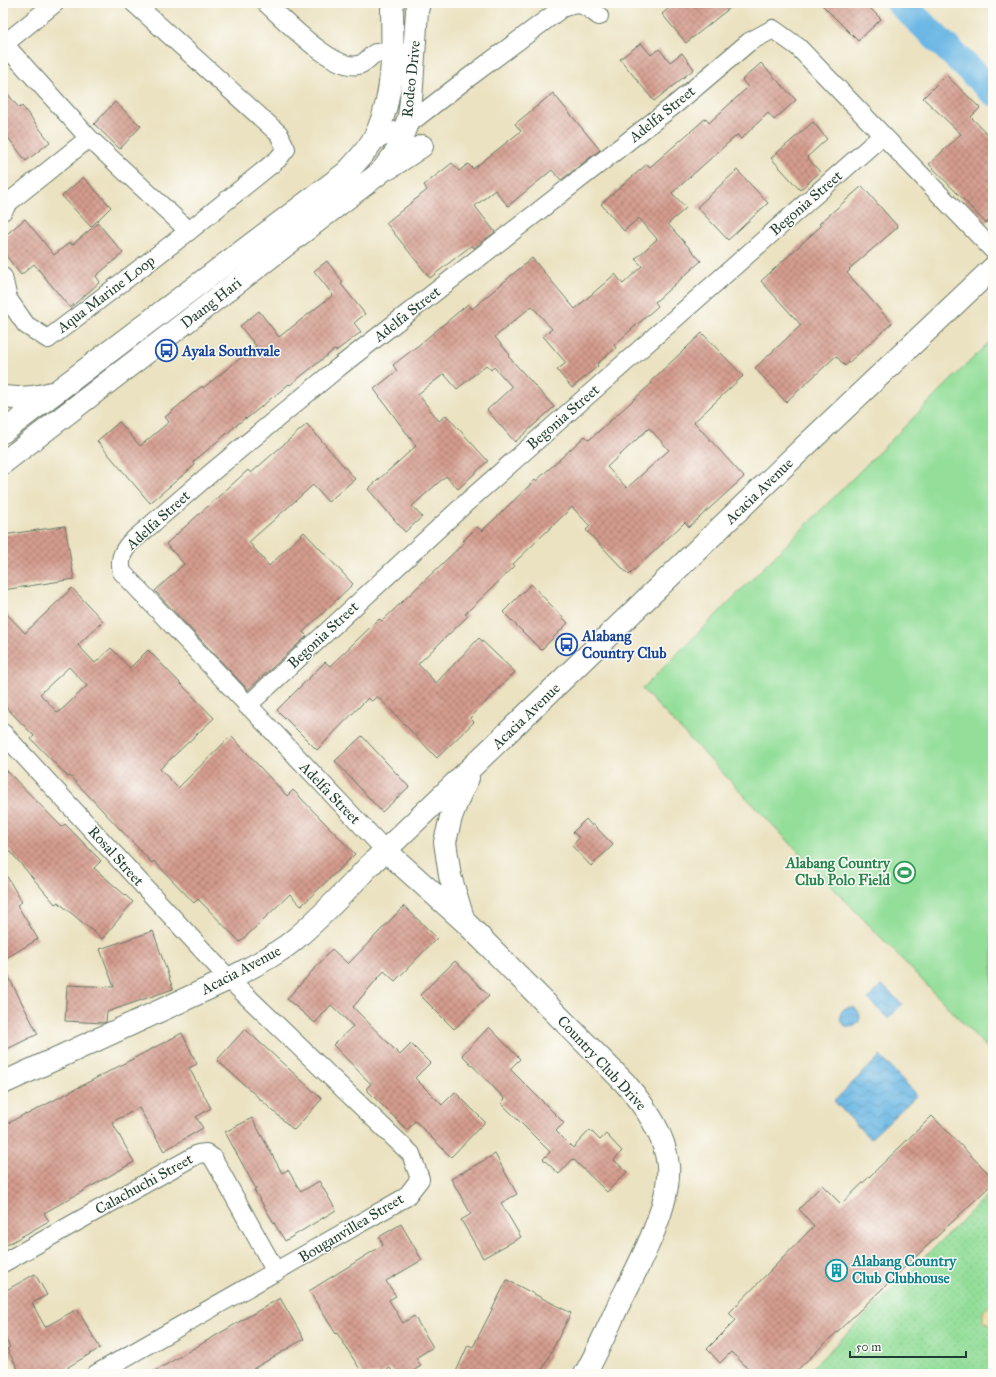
<svg xmlns="http://www.w3.org/2000/svg" width="996" height="1377" viewBox="0 0 996 1377" font-family="'IM FELL Great Primer',serif">
<style>
.grass{fill:url(#grass-dots);stroke:#598e66}
.sand{fill:url(#sand-dots);stroke:#868c69}
.pitch{fill:#93de99;stroke:#598e66}
.water{fill:url(#water-waves);stroke:#447a8c}
.lines{fill:none;stroke-linecap:round;stroke-linejoin:round}
.river{stroke:#6ab7e4;stroke-width:28}
.building{fill:url(#building-cross-hatch);fill-rule:evenodd}
.minor-casing{stroke:#667765;stroke-width:20}
.tertiary-casing{stroke:#667765;stroke-width:24}
.primary-casing{stroke:#667765;stroke-width:24}
.minor{stroke:#fff;stroke-width:18}
.tertiary{stroke:#fff;stroke-width:22}
.primary{stroke:#fff;stroke-width:22}
.labels{text-anchor:middle;stroke-width:3;stroke-linejoin:round;paint-order:stroke}
.street-label{font-size:15px;fill:#1f3d34;stroke:#fdfcf7}
.transit-label{font-size:15px;font-weight:bold;fill:#164399;stroke:#fdfcf7;text-anchor:start}
.leisure-label{font-size:15px;font-weight:bold;fill:#27864d;stroke:#fdfcf7;text-anchor:end}
.culture-label{font-size:15px;font-weight:bold;fill:#0d838f;stroke:#fdfcf7;text-anchor:start}
</style>
<defs>
<pattern id="grass-dots" width="8" height="8" patternUnits="userSpaceOnUse"><rect width="8" height="8" fill="#93de99"/><path d="M2 2h.1M6 6h.1" fill="none" stroke="#7ebf84" stroke-width="1.8" stroke-linecap="round"/></pattern>
<pattern id="sand-dots" width="8" height="8" patternUnits="userSpaceOnUse"><rect width="8" height="8" fill="#eeda9e"/><path d="M2 2h.1M6 6h.1" fill="none" stroke="#ccbc89" stroke-width="1.8" stroke-linecap="round"/></pattern>
<pattern id="water-waves" width="16" height="10" patternUnits="userSpaceOnUse"><rect width="16" height="10" fill="#6ab7e4"/><path d="M0 5q4-4 8 0t8 0" fill="none" stroke="#5796ba"/></pattern>
<pattern id="building-cross-hatch" width="8" height="8" patternUnits="userSpaceOnUse"><rect width="8" height="8" fill="#d49b8d"/><path d="M0 0l8 8M0 8l8-8" fill="none" stroke="#ab8074"/></pattern>
</defs>
<rect width="100%" height="100%" fill="#fdfcf7"/>
<filter id="ink" filterUnits="userSpaceOnUse"><feTurbulence type="fractalNoise" baseFrequency=".025" numOctaves="2"/><feDisplacementMap in="SourceGraphic" scale="8" xChannelSelector="R" yChannelSelector="G"/><feConvolveMatrix kernelMatrix="1 2 1 2 8 2 1 2 1" color-interpolation-filters="sRGB"/></filter>
<filter id="wash" filterUnits="userSpaceOnUse"><feTurbulence type="fractalNoise" baseFrequency=".012" numOctaves="4" result="noise"/><feDisplacementMap in="SourceGraphic" scale="16" xChannelSelector="R" yChannelSelector="G"/><feGaussianBlur stdDeviation="0.9" result="paint"/><feColorMatrix in="noise" values="0 0 0 0 0 0 0 0 0 0 0 0 0 0 0 0 0 1.4 0 .05"/><feComposite in="paint" operator="in"/></filter>
<g filter="url(#wash)">
<rect width="100%" height="100%" fill="#ebe2c1"/>
<!-- grass -->
<path class="grass" d="M 993,1190 L 993,1374 L 806,1374 Z"/>
<!-- sand -->
<path class="sand" d="M 993,1306 L 993,1327 L 983,1322 L 983,1312 L 988,1307 Z"/>
<!-- pitch -->
<path class="pitch" d="M 993,338 L 993,1054 L 642,689 Z"/>
<!-- water -->
<path class="water" d="M 882,985 L 902,1004 L 888,1019 L 868,999 Z
M840 1017a10 10 0 1 1 20 0a10 10 0 1 1-20 0Z
M 880,1056 L 917,1095 L 870,1139 L 834,1101 Z"/>
<g class="lines">
<!-- river -->
<path class="river" d="M 900,3 L 993,92"/>
</g>
<g id="blocks">
<!-- building -->
<path class="building" d="M 675,3 L 736,3 L 686,43 L 662,14 Z
M 820,3 L 865,3 L 881,19 L 858,41 Z
M 641,43 L 651,55 L 659,49 L 670,62 L 682,53 L 694,69 L 654,101 L 620,59 Z
M 761,63 L 796,100 L 774,120 L 768,113 L 741,139 L 737,135 L 672,193 L 686,208 L 668,224 L 701,261 L 655,302 L 658,306 L 614,345 L 616,348 L 597,364 L 598,366 L 572,388 L 557,370 L 566,363 L 543,336 L 552,329 L 532,306 L 495,337 L 510,355 L 508,356 L 554,407 L 515,442 L 487,410 L 512,387 L 494,367 L 491,370 L 486,365 L 457,389 L 444,374 L 418,394 L 439,421 L 446,415 L 488,461 L 458,489 L 446,476 L 412,506 L 422,517 L 405,532 L 368,489 L 416,446 L 374,389 L 397,371 L 393,365 L 420,344 L 468,304 L 472,309 L 532,258 L 575,309 L 615,274 L 623,284 L 642,266 L 635,259 L 657,239 L 639,218 L 624,231 L 601,204 L 647,164 L 650,167 L 706,118 L 709,123 L 748,87 L 742,80 Z
M 946,75 L 980,108 L 971,117 L 993,140 L 993,216 L 986,223 L 929,164 L 961,134 L 923,98 Z
M 3,88 L 19,108 L 22,106 L 50,142 L 26,161 L 3,131 Z
M 553,93 L 600,150 L 561,180 L 552,170 L 508,206 L 495,190 L 475,206 L 495,232 L 474,248 L 472,245 L 430,278 L 386,223 L 427,190 L 424,185 L 452,163 L 459,171 L 468,164 L 473,169 L 521,131 L 515,124 Z
M 115,102 L 141,126 L 120,149 L 94,124 Z
M 813,122 L 827,139 L 807,157 L 820,172 L 800,190 L 771,158 Z
M 737,170 L 768,203 L 728,240 L 697,207 Z
M 83,177 L 111,207 L 91,227 L 62,196 Z
M 862,186 L 898,227 L 849,269 L 850,270 L 847,273 L 892,323 L 845,366 L 836,356 L 786,402 L 755,368 L 801,325 L 761,281 L 821,226 L 819,224 Z
M 25,219 L 54,255 L 70,242 L 72,245 L 98,223 L 123,253 L 96,276 L 100,282 L 70,308 L 34,264 L 21,275 L 3,252 L 3,237 Z
M 327,261 L 343,282 L 341,284 L 365,314 L 354,323 L 361,332 L 336,351 L 334,350 L 290,385 L 289,384 L 246,419 L 245,418 L 193,462 L 195,465 L 150,503 L 97,441 L 119,422 L 140,446 L 169,422 L 165,417 L 202,386 L 203,388 L 256,346 L 240,326 L 259,311 L 279,337 L 333,295 L 314,271 Z
M 702,333 L 743,376 L 694,422 L 744,477 L 689,527 L 685,522 L 629,575 L 586,530 L 590,526 L 572,507 L 513,564 L 515,566 L 465,614 L 468,616 L 418,664 L 436,683 L 479,638 L 515,672 L 470,718 L 474,722 L 437,758 L 377,696 L 372,701 L 368,698 L 317,750 L 277,710 L 325,662 L 330,666 L 379,619 L 382,621 L 464,543 L 463,541 L 477,527 L 482,531 L 535,480 L 536,481 L 585,436 L 589,440 L 652,383 L 651,381 ZM 649,428 L 669,450 L 627,488 L 607,467 Z
M 307,424 L 355,479 L 328,502 L 313,485 L 249,542 L 269,566 L 304,532 L 353,584 L 303,632 L 307,636 L 248,690 L 155,591 L 184,564 L 166,544 L 248,470 L 251,473 Z
M 65,526 L 74,579 L 3,590 L 3,535 Z
M 531,584 L 568,623 L 541,650 L 503,612 Z
M 72,588 L 103,621 L 78,645 L 95,663 L 111,648 L 130,668 L 148,650 L 214,718 L 160,769 L 178,788 L 231,736 L 287,796 L 293,790 L 355,854 L 301,906 L 290,894 L 240,942 L 198,899 L 194,903 L 154,861 L 152,863 L 70,776 L 68,777 L 31,739 L 34,736 L 3,704 L 3,610 L 25,633 ZM 69,667 L 87,686 L 58,713 L 40,694 Z
M 362,736 L 409,787 L 382,812 L 335,761 Z
M 3,767 L 62,827 L 65,824 L 101,861 L 94,868 L 133,902 L 102,939 L 58,902 L 55,904 L 3,843 Z
M 586,819 L 592,826 L 593,824 L 613,845 L 591,866 L 572,846 L 579,838 L 573,832 Z
M 3,870 L 22,902 L 17,905 L 38,939 L 3,960 Z
M 404,906 L 437,938 L 395,981 L 384,971 L 353,1007 L 400,1055 L 411,1044 L 430,1063 L 415,1078 L 442,1105 L 455,1092 L 485,1122 L 451,1157 L 415,1121 L 407,1130 L 366,1089 L 371,1084 L 333,1045 L 353,1026 L 331,1005 L 315,1023 L 287,999 L 332,949 L 348,964 Z
M 153,931 L 173,989 L 107,1012 L 106,1022 L 103,1023 L 65,1021 L 67,985 L 114,987 L 100,949 Z
M 455,961 L 489,996 L 454,1029 L 420,995 Z
M 3,966 L 38,1034 L 3,1051 Z
M 489,1027 L 520,1059 L 510,1069 L 564,1123 L 556,1131 L 573,1148 L 590,1130 L 600,1140 L 606,1134 L 622,1151 L 614,1160 L 627,1172 L 607,1192 L 573,1159 L 559,1174 L 543,1159 L 550,1152 L 501,1103 L 505,1099 L 462,1055 Z
M 245,1029 L 322,1099 L 294,1130 L 217,1060 Z
M 182,1033 L 197,1064 L 189,1068 L 211,1108 L 196,1117 L 203,1128 L 164,1151 L 139,1108 L 112,1122 L 134,1162 L 44,1213 L 49,1221 L 3,1247 L 3,1126 L 25,1114 L 26,1115 Z
M 932,1116 L 993,1178 L 993,1183 L 793,1374 L 754,1374 L 731,1352 L 720,1363 L 707,1349 L 736,1320 L 729,1313 L 814,1226 L 799,1209 L 822,1185 L 841,1204 Z
M 252,1118 L 282,1173 L 288,1170 L 301,1192 L 319,1181 L 336,1210 L 285,1241 L 254,1190 L 256,1189 L 225,1132 Z
M 495,1154 L 517,1194 L 501,1203 L 521,1237 L 483,1258 L 461,1220 L 471,1214 L 451,1179 Z
M 401,1224 L 422,1260 L 386,1281 L 396,1296 L 389,1300 L 403,1323 L 414,1316 L 433,1347 L 416,1358 L 421,1366 L 408,1374 L 394,1374 L 390,1368 L 381,1374 L 363,1374 L 337,1333 L 336,1334 L 309,1291 L 383,1245 L 379,1237 Z
M 35,1274 L 47,1295 L 32,1303 L 45,1327 L 77,1309 L 100,1348 L 68,1367 L 69,1369 L 61,1374 L 21,1374 L 7,1349 L 10,1347 L 3,1334 L 3,1292 Z
M 507,1280 L 571,1313 L 540,1374 L 455,1374 L 468,1345 L 473,1347 Z
M 280,1298 L 304,1339 L 253,1369 L 255,1374 L 150,1374 Z"/>
</g>
</g>
<g filter="url(#ink)">
<use href="#blocks" fill-opacity="0" stroke="#667765" stroke-width="1"/>
<g class="lines">
<defs>
<path id="minor" d="M 266,3 C 284,19 333,71 358,65 C 365,64 369,57 375,53 L 405,53
M 4,44 L 89,138 L 189,231
M 3,45 L 55,3
M 371,143 L 406,126 L 464,81 L 562,8 C 582,1 583,4 599,16
M 3,211 L 8,203 L 89,138
M 3,277 L 8,299 L 26,325 L 48,339 L 189,231 L 278,159 L 286,149 L 279,134 L 134,3
M 247,706 L 467,502 L 883,135
M 3,733 L 229,979 L 411,1154 L 420,1179 L 406,1197 L 96,1374
M 386,851 L 122,572 C 119,560 122,552 130,543 L 211,473 L 339,367 L 677,103 L 749,42 L 773,29 L 798,47 L 993,250
M 3,1263 L 198,1154 L 206,1153 L 213,1158 L 276,1272"/>
<path id="tertiary" d="M 386,851 L 464,921 L 625,1083 C 645,1107 665,1133 668,1166 C 671,1208 636,1270 617,1308 C 607,1330 597,1353 585,1374
M 464,921 L 450,876 L 445,842 L 451,817 L 460,794 L 468,778
M 3,1083 L 229,979 C 251,967 275,956 294,940 C 320,918 345,892 368,867 L 802,449 L 993,268"/>
<path id="primary" d="M 389,168 L 422,146
M 3,397 C 20,399 35,398 51,393
M 3,432 L 347,172 C 359,159 371,146 378,130 C 394,93 393,49 392,9 L 393,3
M 3,463 L 381,172 L 397,151 L 409,117 L 411,100 L 417,11 L 419,3"/>
</defs>
<!-- minor casing -->
<use href="#minor" class="minor-casing"/>
<!-- tertiary casing -->
<use href="#tertiary" class="tertiary-casing"/>
<!-- primary casing -->
<use href="#primary" class="primary-casing"/>
<!-- minor -->
<use href="#minor" class="minor"/>
<!-- tertiary -->
<use href="#tertiary" class="tertiary"/>
<!-- primary -->
<use href="#primary" class="primary"/>
</g>
</g>
<!-- icons -->
<defs>
<symbol id="bus-ring" viewBox="-11 -11 22 22"><circle r="9.5" fill="#fdfcf7" stroke="#1a4fb4" stroke-width="1.5"/><path d="M-5-6H5V4H4V6H2V4H-2V6H-4V4H-5ZM-3.5-4V0h7V-4ZM-3.5 1.2v1.5H-2V1.2ZM2 1.2v1.5H3.5V1.2Z" fill="#1a4fb4"/></symbol>
<symbol id="stadium-ring" viewBox="-11 -11 22 22"><circle r="9.5" fill="#fdfcf7" stroke="#2e9e5b" stroke-width="1.5"/><path d="M0-5a6.5 5 0 1 0 0 10a6.5 5 0 1 0 0-10ZM-3.5-1.8h7v3.6h-7Z" fill="#2e9e5b"/></symbol>
<symbol id="building-ring" viewBox="-11 -11 22 22"><circle r="9.5" fill="#fdfcf7" stroke="#0f9aa8" stroke-width="1.5"/><path d="M-4-6H4V6H1V3H-1V6H-4ZM-2.5-4.3h1.7v1.8h-1.7ZM.8-4.3h1.7v1.8H.8ZM-2.5-1h1.7V.8h-1.7ZM.8-1h1.7V.8H.8Z" fill="#0f9aa8"/></symbol>
</defs>
<g fill-rule="evenodd">
<use href="#bus-ring" x="154" y="338" width="25" height="25"/>
<use href="#bus-ring" x="554" y="632" width="25" height="25"/>
<use href="#stadium-ring" x="892" y="860" width="25" height="25"/>
<use href="#building-ring" x="824" y="1258" width="25" height="25"/>
</g>
<g class="labels">
<!-- street labels -->
<g class="street-label">
<text transform="translate(411 79) rotate(-84)" y="5">Rodeo Drive</text>
<text transform="translate(662 114) rotate(-39)" y="5">Adelfa Street</text>
<text transform="translate(806 203) rotate(-41)" y="5">Begonia Street</text>
<text transform="translate(106 294) rotate(-37)" y="5">Aqua Marine Loop</text>
<text transform="translate(211 303) rotate(-38)" y="5">Daang Hari</text>
<text transform="translate(407 314) rotate(-38)" y="5">Adelfa Street</text>
<text transform="translate(563 417) rotate(-41)" y="5">Begonia Street</text>
<text transform="translate(759 491) rotate(-44)" y="5">Acacia Avenue</text>
<text transform="translate(158 520) rotate(-42)" y="5">Adelfa Street</text>
<text transform="translate(323 635) rotate(-43)" y="5">Begonia Street</text>
<text transform="translate(526 716) rotate(-44)" y="5">Acacia Avenue</text>
<text transform="translate(330 793) rotate(46)" y="5">Adelfa Street</text>
<text transform="translate(116 856) rotate(48)" y="5">Rosal Street</text>
<text transform="translate(241 970) rotate(-28)" y="5">Acacia Avenue</text>
<text transform="translate(602 1063) rotate(47)" y="5">Country Club Drive</text>
<text transform="translate(144 1184) rotate(-29)" y="5">Calachuchi Street</text>
<text transform="translate(351 1228) rotate(-31)" y="5">Bouganvillea Street</text>
</g>
<!-- transit labels -->
<g class="transit-label">
<text x="182" y="356">Ayala Southvale</text>
<text x="582" y="641">Alabang<tspan x="582" dy="17">Country Club</tspan></text>
</g>
<!-- leisure labels -->
<g class="leisure-label">
<text x="890" y="868">Alabang Country<tspan x="890" dy="17">Club Polo Field</tspan></text>
</g>
<!-- culture labels -->
<g class="culture-label">
<text x="852" y="1266">Alabang Country<tspan x="852" dy="17">Club Clubhouse</tspan></text>
</g>
</g>
<!-- margin -->
<rect width="996" height="1377" fill="none" stroke="#fdfcf7" stroke-width="16"/>
<!-- scale -->
<path d="M850 1351v6h116v-6" fill="none" stroke="#1f3d34" stroke-width="2"/>
<text x="856" y="1351" font-size="12" fill="#1f3d34" stroke="#fdfcf7" stroke-width="3" paint-order="stroke">50 m</text>
</svg>
